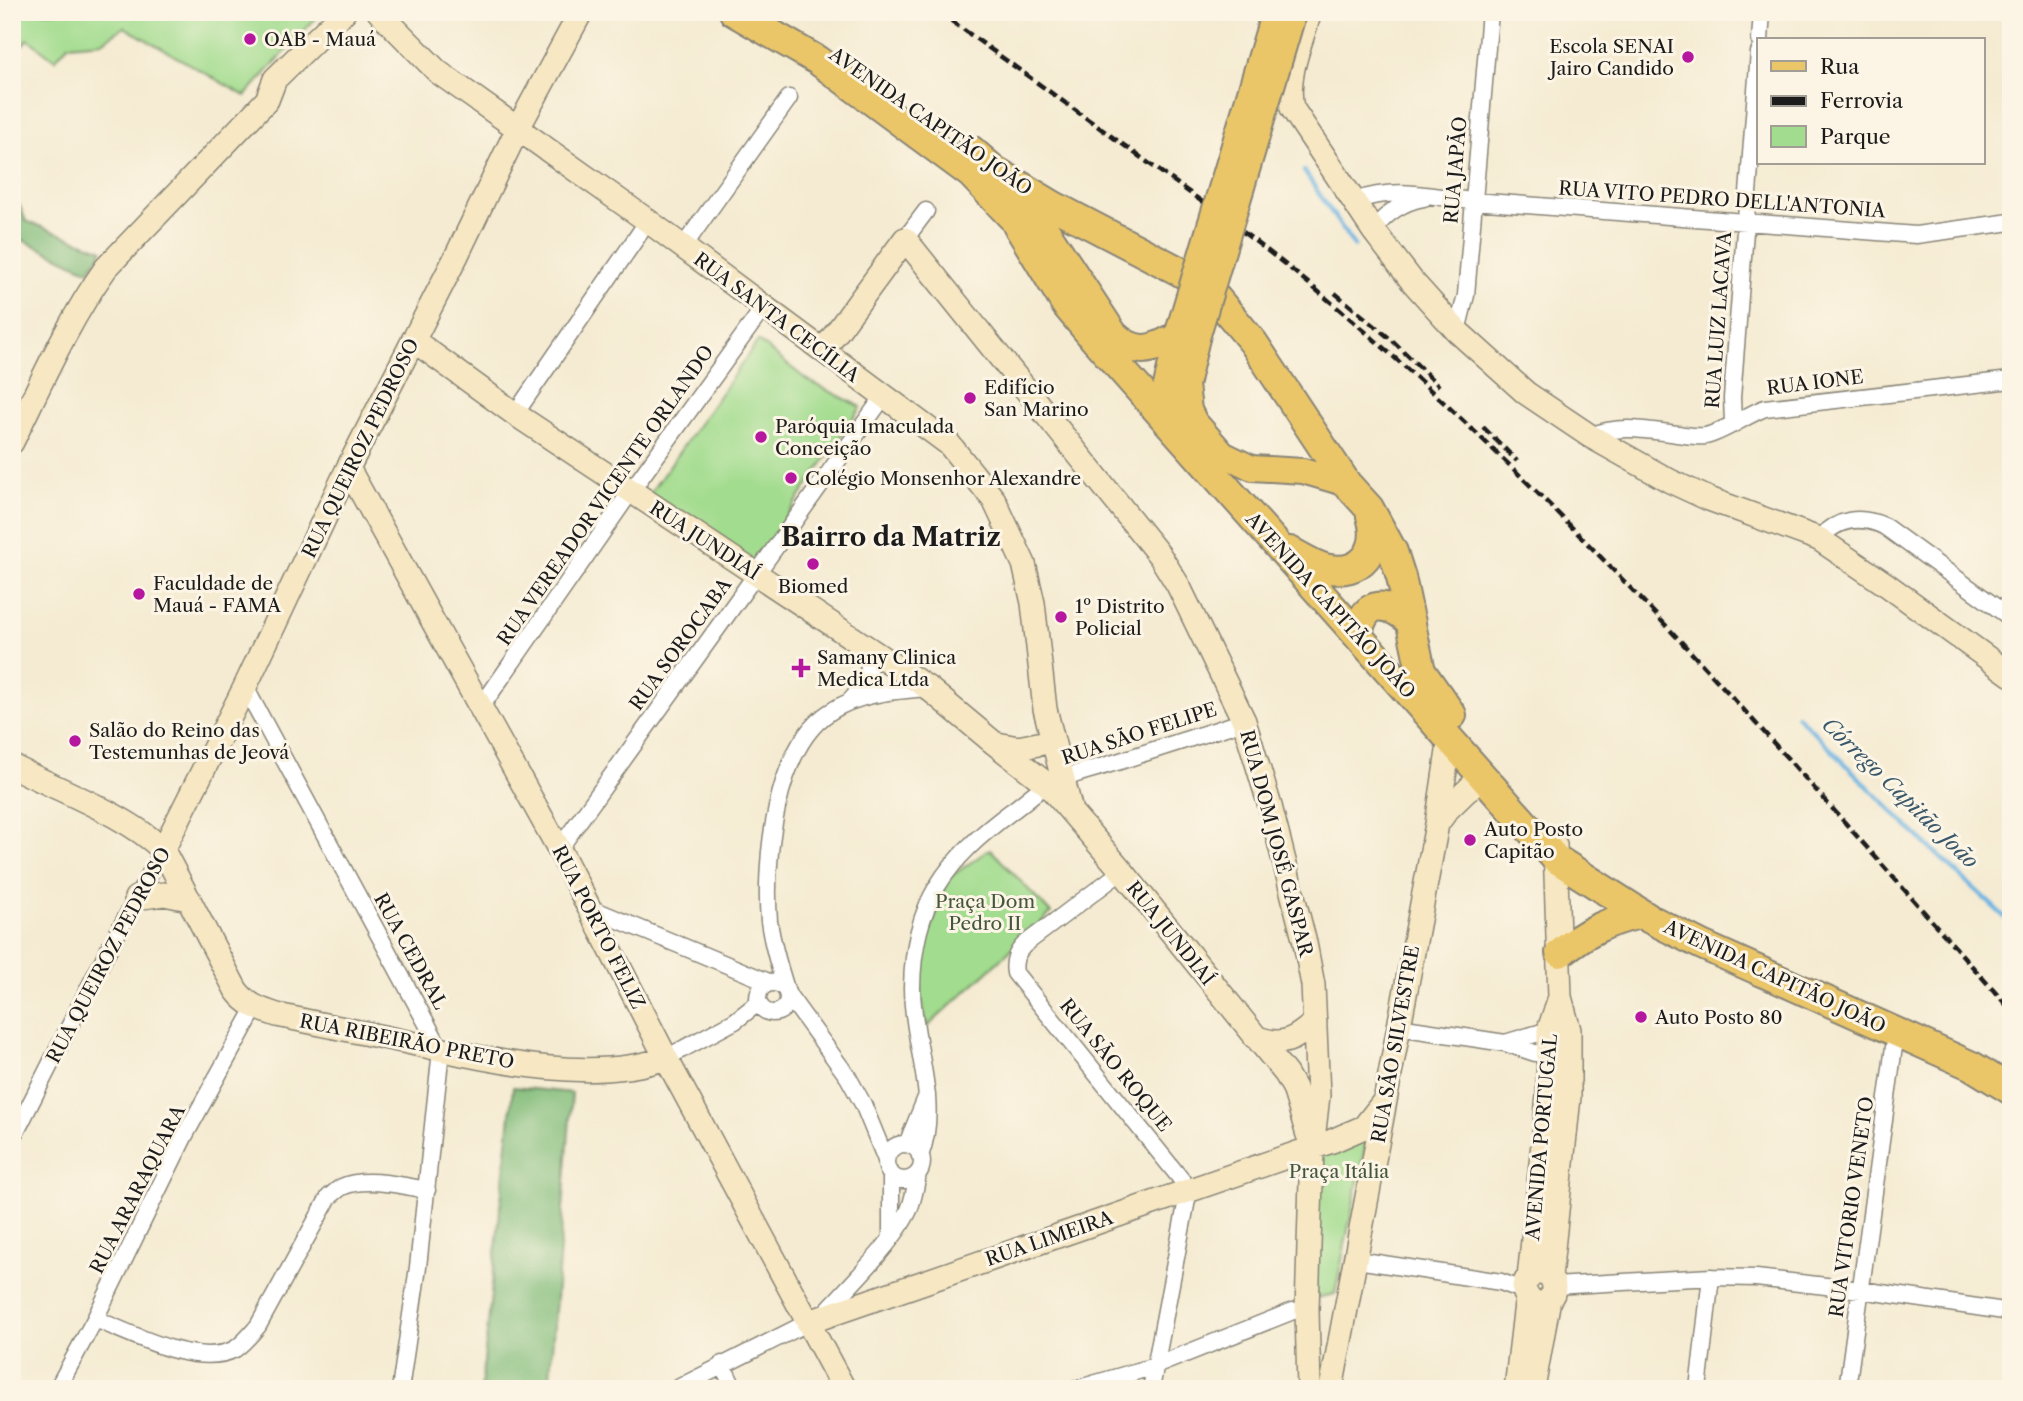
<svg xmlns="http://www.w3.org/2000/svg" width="2023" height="1401" viewBox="0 0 2023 1401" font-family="'Libre Caslon Text',serif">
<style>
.green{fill:#a2dc8e;stroke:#5f7c55;stroke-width:2}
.forest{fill:#81bc79;stroke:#4e6c4a;stroke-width:2}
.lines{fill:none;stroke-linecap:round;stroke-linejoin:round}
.stream{stroke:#69b3e2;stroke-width:4.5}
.street-casing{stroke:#888477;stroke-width:19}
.secondary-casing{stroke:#888477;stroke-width:26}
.primary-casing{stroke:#888477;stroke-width:28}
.highway-casing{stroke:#888477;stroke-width:32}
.street{stroke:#fff;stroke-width:16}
.secondary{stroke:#f7e8c3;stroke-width:23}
.primary{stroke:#ebc669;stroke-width:24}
.highway{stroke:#ebc669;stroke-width:28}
.rail{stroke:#1c1c1c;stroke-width:4.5;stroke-dasharray:10 5;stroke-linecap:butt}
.primary-bridge-casing{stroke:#888477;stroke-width:28;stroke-linecap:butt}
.primary-bridge{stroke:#ebc669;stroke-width:24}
.poi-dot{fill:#b5179e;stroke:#fcf5e5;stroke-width:2.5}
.labels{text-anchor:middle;stroke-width:6;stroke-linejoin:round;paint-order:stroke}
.poi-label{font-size:19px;fill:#1c1c1c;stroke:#fcf5e5;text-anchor:start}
.street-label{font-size:19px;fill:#1c1c1c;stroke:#fcf5e5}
.park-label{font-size:19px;fill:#44563e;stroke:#fcf5e5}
.water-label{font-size:21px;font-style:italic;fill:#3b586b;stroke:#fcf5e5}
.district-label{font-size:26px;font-weight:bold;fill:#1c1c1c;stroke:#fcf5e5}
</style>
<rect width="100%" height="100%" fill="#fcf5e5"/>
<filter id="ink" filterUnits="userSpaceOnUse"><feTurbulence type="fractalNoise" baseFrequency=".0143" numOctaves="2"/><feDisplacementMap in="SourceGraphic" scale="14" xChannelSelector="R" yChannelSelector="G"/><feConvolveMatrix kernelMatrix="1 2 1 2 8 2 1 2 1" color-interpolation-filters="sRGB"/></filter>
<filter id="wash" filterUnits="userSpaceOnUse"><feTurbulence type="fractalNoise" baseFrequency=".00686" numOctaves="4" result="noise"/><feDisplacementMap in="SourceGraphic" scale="28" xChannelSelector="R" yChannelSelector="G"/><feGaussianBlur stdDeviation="1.57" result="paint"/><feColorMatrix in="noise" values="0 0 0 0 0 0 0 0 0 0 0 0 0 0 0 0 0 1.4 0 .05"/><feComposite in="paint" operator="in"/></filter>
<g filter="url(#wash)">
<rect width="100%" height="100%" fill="#f5ebd2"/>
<!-- green -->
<path class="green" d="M 12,12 L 321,12 L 245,96 L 124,27 L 102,42 L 68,45 L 55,60 L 28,39 L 12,56 Z
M 758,341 L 807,380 L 861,407 L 753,566 L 648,496 Z
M 990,849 L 1051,913 L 927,1027 L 916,975 L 947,879 Z
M 1368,1132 L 1335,1294 L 1315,1298 L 1319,1151 Z"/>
<!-- forest -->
<path class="forest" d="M 12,188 L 26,221 L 103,250 L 89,271 L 12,235 Z
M 513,1087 L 572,1093 L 549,1389 L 481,1389 Z"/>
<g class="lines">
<!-- stream -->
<path class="stream" d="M 1304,171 L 1354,246
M 1797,715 L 1911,830 L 2011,923"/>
</g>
</g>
<g filter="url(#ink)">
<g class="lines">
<defs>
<path id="street" d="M 1760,40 L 1762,12
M 1354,201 C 1400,186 1428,197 1474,201 L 1916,235 L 2011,222
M 1373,230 C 1387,213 1402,202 1424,198
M 905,239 L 926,211
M 683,247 L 789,98
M 1457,331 L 1466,295 L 1490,12
M 515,414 L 648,221
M 1733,422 L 1732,398 L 1759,52
M 1590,436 C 1618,424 1647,430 1677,434 C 1686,435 1696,437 1705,436 C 1722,433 1746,415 1765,408 L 2011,380
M 1819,539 C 1837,519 1860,515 1884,526 L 2011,618
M 245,687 L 441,1050 L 418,1267 L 401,1383 L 402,1389
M 850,701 C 868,682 871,674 868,648
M 481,707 L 631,491 L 764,307
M 559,849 L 884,396
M 1122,871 L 1025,944 C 1016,953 1013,961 1015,973 L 1189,1189 L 1151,1389
M 590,908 L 771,983
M758 998a15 15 0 1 1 30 0a15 15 0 1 1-30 0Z
M 786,989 C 779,967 772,944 769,921 C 764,862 775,747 830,712 C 858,693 895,691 928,688
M 789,996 L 848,1077 L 863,1104 L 886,1160
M 1398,1027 L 1505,1043 L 1535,1053 L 1557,1054
M 1505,1043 L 1549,1030 L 1557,1030
M 666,1058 L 735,1021 L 758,1003
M 12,1140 L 106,954 L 163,850
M 907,1144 L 927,1095
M886 1162a18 18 0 1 1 36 0a18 18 0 1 1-36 0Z
M 920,1156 C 941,1101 912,1044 912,988 C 913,902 946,860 1012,811 C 1025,802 1037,789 1051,783 C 1072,774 1095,769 1117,762 C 1159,748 1202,735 1244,721
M 891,1174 L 891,1236
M 1357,1260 L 1501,1282 L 1525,1291
M 1554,1286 L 1711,1277 L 1756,1278 L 1861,1290 L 2011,1312
M 822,1316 C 848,1287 893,1244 909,1210 C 914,1198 916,1185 918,1173
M 95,1319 C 131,1333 197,1369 235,1349 C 244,1343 251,1334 258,1326 L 329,1197 C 333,1194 338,1189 342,1187 C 364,1176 404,1186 427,1190
M 722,1364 L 734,1389
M 57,1389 L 95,1319 L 184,1137 L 255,1008
M 676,1389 L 809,1322
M 1076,1389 L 1155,1366 L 1293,1311 L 1307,1310
M 1698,1389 L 1711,1277
M 1847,1389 L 1896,1032"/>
<path id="secondary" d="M 379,12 L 438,72 L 648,221 L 949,444 L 994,500 L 1024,564 L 1033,603 L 1045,709 L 1070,807
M 1310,12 C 1301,42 1285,77 1292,108 L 1373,230 L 1412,281 L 1457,331 L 1526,393 L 1590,436 L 1670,481 L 1709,499 L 1819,539 L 1887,585 L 2011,675
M 413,340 L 515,414 L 928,688 L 994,743 L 1048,785 L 1122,871 L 1286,1074 L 1294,1088 L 1308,1135
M 823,351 L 905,239 L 1160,556 L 1178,585 L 1244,721 L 1270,806 L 1305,943 L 1313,985 L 1318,1095 L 1312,1149 L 1307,1310 L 1309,1389
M 12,442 C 41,383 68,321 106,268 L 267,100 L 275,79 L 344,12
M 348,468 L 559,849 L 666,1058 L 844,1389
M 997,744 L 1018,748 L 1043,743
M 12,766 C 58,790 128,815 163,850 L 236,990 C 247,1005 259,1009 277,1015 C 320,1024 364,1033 407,1042 C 486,1059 588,1085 666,1058
M 1437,824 L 1447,810 L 1482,776
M 163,850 L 245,687 L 348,468 L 456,257 L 517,130 L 581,12
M 136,898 L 164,894 L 189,899
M 1255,1037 C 1282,1048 1295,1040 1315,1022
M1524 1288a15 15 0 1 1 30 0a15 15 0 1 1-30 0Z
M 1550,1277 L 1569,1097 L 1569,1030 L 1560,997 L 1555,845
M 1529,1278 L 1548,1096 L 1549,1030 L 1560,997
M 809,1322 L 1332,1141 L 1364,1127 L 1382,1104
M 1331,1389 L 1437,824 L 1450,738
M 1516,1389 L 1527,1295
M 1533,1389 L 1549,1299"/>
<path id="primary" d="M 1197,338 L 1186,385 L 1189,410 L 1195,422 L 1223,454 L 1252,468 L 1303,471 L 1347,484
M 1168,423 L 1165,390 L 1178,332"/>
<path id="highway" d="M 734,12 L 817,60 L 971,174 L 1013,218 L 1066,305 L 1096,341 L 1556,859 L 1650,919 L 1702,945 L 1972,1066 L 2011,1090
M 971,150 L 994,170 L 1054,206 L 1179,271 L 1195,281 L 1217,299 L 1253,342 L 1347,484 L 1369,508 L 1393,552 L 1401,577 L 1421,671 L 1452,715
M 1015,193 L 1046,232 L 1113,334 C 1135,356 1153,351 1177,336
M 1290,551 C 1301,557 1313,565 1325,568 C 1362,577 1381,549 1371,516
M 1358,634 C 1365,597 1388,602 1411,622
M 1560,953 C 1587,931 1606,922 1640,914"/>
</defs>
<!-- street casing -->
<use href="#street" class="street-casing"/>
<!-- secondary casing -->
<use href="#secondary" class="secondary-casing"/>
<!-- primary casing -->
<use href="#primary" class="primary-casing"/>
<!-- highway casing -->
<use href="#highway" class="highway-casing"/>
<!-- street -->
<use href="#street" class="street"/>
<!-- secondary -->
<use href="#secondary" class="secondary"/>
<!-- primary -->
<use href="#primary" class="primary"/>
<!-- highway -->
<use href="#highway" class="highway"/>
<!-- rail -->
<path class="rail" d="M 939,12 C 1007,61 1075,110 1143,159 C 1201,201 1259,242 1314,288 C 1571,502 1789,761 2011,1010
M 1335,293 L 1393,341 L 1439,386
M 1483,427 L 1517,461"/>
<defs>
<path id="primary-bridge" d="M 1178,332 L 1274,12
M 1197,338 L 1294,12"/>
</defs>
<!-- primary-bridge casing -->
<use href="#primary-bridge" class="primary-bridge-casing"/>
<!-- primary-bridge -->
<use href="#primary-bridge" class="primary-bridge"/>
</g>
</g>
<!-- markers -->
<g class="poi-dot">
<circle cx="250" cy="39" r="7"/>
<circle cx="1688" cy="57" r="7"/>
<circle cx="970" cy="398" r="7"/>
<circle cx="761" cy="437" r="7"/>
<circle cx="791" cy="478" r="7"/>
<circle cx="813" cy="564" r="7"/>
<circle cx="139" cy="594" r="7"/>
<circle cx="1061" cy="617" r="7"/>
<path d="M797.5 657.5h7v7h7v7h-7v7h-7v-7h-7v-7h7z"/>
<circle cx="75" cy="741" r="7"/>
<circle cx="1470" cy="840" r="7"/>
<circle cx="1641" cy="1017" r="7"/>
</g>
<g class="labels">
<!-- poi labels -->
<g class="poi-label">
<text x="264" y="46">OAB - Mauá</text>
<text x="1674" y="53" text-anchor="end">Escola SENAI<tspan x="1674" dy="22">Jairo Candido</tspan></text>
<text x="984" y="394">Edifício<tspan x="984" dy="22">San Marino</tspan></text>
<text x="775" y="433">Paróquia Imaculada<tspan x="775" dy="22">Conceição</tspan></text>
<text x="805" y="485">Colégio Monsenhor Alexandre</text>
<text x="153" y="590">Faculdade de<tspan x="153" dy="22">Mauá - FAMA</tspan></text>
<text x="813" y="593" text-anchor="middle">Biomed</text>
<text x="1075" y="613">1º Distrito<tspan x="1075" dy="22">Policial</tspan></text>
<text x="817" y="664">Samany Clinica<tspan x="817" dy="22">Medica Ltda</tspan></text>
<text x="89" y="737">Salão do Reino das<tspan x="89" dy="22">Testemunhas de Jeová</tspan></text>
<text x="1484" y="836">Auto Posto<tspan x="1484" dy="22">Capitão</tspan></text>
<text x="1655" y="1024">Auto Posto 80</text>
</g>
<!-- street labels -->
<g class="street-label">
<text transform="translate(931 121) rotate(35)" y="7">AVENIDA CAPITÃO JOÃO</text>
<text transform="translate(1455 170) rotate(-85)" y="7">RUA JAPÃO</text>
<text transform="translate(1722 199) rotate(4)" y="7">RUA VITO PEDRO DELL'ANTONIA</text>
<text transform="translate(777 317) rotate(37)" y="7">RUA SANTA CECÍLIA</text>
<text transform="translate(1718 320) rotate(-86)" y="7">RUA LUIZ LACAVA</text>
<text transform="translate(1815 382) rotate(-7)" y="7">RUA IONE</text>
<text transform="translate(360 448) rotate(-64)" y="7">RUA QUEIROZ PEDROSO</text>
<text transform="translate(605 495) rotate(-55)" y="7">RUA VEREADOR VICENTE ORLANDO</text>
<text transform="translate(705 540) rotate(33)" y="7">RUA JUNDIAÍ</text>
<text transform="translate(1331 605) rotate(48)" y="7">AVENIDA CAPITÃO JOÃO</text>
<text transform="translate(680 644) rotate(-54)" y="7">RUA SOROCABA</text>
<text transform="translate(1139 733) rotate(-18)" y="7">RUA SÃO FELIPE</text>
<text transform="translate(1277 843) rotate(75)" y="7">RUA DOM JOSÉ GASPAR</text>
<text transform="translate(599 927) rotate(63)" y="7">RUA PORTO FELIZ</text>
<text transform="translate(1171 933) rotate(51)" y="7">RUA JUNDIAÍ</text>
<text transform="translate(411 951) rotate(61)" y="7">RUA CEDRAL</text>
<text transform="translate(108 955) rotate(-62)" y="7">RUA QUEIROZ PEDROSO</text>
<text transform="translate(1775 976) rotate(25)" y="7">AVENIDA CAPITÃO JOÃO</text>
<text transform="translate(407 1041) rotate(11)" y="7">RUA RIBEIRÃO PRETO</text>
<text transform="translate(1395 1044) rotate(-80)" y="7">RUA SÃO SILVESTRE</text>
<text transform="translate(1116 1065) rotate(51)" y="7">RUA SÃO ROQUE</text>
<text transform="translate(1541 1137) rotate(-85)" y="7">AVENIDA PORTUGAL</text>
<text transform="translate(137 1189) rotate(-63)" y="7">RUA ARARAQUARA</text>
<text transform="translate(1851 1207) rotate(-82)" y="7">RUA VITORIO VENETO</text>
<text transform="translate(1049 1238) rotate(-19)" y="7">RUA LIMEIRA</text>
</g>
<!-- park labels -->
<g class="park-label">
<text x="985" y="908">Praça Dom<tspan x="985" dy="22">Pedro II</tspan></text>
<text x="1339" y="1178">Praça Itália</text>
</g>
<!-- water labels -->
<g class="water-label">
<text transform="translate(1900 793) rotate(44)" y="7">Córrego Capitão João</text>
</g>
<!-- district labels -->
<g class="district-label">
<text x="891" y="546">Bairro da Matriz</text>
</g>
</g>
<!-- margin -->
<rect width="2023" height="1401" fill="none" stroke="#fcf5e5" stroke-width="42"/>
<!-- legend -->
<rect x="1757" y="38" width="228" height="126" fill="#fcf5e5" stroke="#a29e95" stroke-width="2"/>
<rect x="1771" y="61" width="35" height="10" fill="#ebc669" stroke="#a29e95" stroke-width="2"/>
<text x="1820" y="74" font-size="21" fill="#1c1c1c">Rua</text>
<rect x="1771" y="96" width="35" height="10" fill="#1c1c1c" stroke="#a29e95" stroke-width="2"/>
<text x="1820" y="108" font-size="21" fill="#1c1c1c">Ferrovia</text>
<rect x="1771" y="126" width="35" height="21" fill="#a2dc8e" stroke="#a29e95" stroke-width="2"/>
<text x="1820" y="144" font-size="21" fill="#1c1c1c">Parque</text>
</svg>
